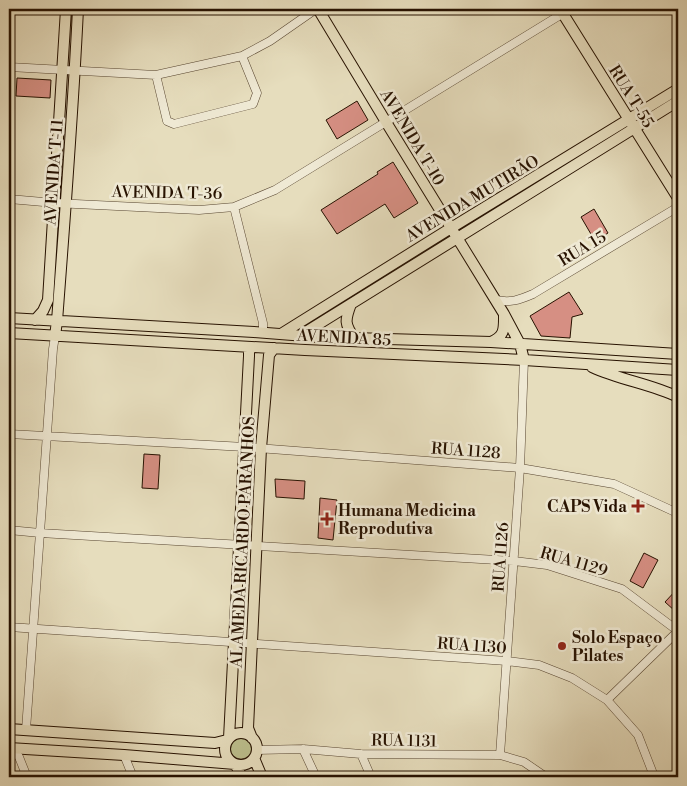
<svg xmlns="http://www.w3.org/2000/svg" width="687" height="786" viewBox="0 0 687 786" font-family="'Libre Bodoni',serif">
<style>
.green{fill:#bcbf8d;stroke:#726847}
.building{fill:#d68f83;stroke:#271201}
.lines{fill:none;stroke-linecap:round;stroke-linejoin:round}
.minor-casing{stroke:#574530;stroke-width:9}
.major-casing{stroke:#271201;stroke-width:12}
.minor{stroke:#efe9d4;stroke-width:8}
.major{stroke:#e6ddbd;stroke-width:10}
.poi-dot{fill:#8f2418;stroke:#efe9d4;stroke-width:2}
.labels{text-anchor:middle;stroke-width:5;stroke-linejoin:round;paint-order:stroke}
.street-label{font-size:16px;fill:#271201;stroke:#efe9d4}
.poi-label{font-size:16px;font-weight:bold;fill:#271201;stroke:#efe9d4;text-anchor:start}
</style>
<rect width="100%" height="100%" fill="#e6ddbd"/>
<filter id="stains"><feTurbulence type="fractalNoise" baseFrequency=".004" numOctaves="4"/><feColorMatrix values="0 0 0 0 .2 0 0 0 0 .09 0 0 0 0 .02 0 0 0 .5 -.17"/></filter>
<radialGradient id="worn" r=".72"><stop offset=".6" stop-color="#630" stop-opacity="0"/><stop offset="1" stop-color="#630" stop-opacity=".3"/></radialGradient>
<!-- green -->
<path class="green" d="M230 748a11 11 0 1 1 22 0a11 11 0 1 1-22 0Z"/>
<!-- building -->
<path class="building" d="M 17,78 L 51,80 L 50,98 L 16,96 Z
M 357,101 L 368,120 L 337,139 L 326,120 Z
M 393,162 L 418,203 L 394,218 L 385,204 L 337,234 L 321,210 L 378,174 L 377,172 Z
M 594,209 L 608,233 L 595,241 L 581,217 Z
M 569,292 L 583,314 L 572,317 L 570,338 L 541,336 L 530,316 Z
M 144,454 L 160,455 L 158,489 L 142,488 Z
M 275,479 L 305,481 L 304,499 L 276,497 Z
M 320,498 L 337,500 L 333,540 L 318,538 Z
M 644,553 L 658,560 L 643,588 L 630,581 Z
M 678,588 L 678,607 L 675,611 L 665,602 Z"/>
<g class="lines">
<defs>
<path id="minor" d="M 9,67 L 156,75 L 242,56 L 270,41 L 316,9
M 156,75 L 167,121 L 174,124 L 253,104 L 257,93 L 242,56
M 9,199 L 55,203 L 199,210 L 234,207 L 275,190 L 570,9
M 234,207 L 263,323 L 263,332
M 496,300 C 511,303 519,300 533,294 L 678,207
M 9,434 L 245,447 L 520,468 L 614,484 L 673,511 L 678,514
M 9,530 L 40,533 L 514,561 L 547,565 L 622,589 L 678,631
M 9,627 L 507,661 L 539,665 L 572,678 L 607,700 L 638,735 L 652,771 L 654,777
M 607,700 L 678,631
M 26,730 L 53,349 L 55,336
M 12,748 L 19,757 L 27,777
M 303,749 L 316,777
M 256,750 L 303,749 L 361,754 L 500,755 L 524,762 L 546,777
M 361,754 L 371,777
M 124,755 L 133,777
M 500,755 L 520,468 L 524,360"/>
<path id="major" d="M 318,9 L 386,122 L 504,314 L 520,344 L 524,360
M 560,9 L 678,198
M 351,304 C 345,320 344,324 355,339
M 9,318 L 254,332 L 318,337 L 491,342 L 678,354
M 35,320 L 43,311 L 48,300 L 66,9
M 9,333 L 305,350 L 524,360 L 678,370
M 281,334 L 451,228 L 678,89
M 301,335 L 678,101
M 55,336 L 57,321 C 65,217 73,113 78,9
M 491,342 C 505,336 504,329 504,315
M 592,367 C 620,380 651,384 678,397
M 9,729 L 215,743 L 227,740
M225 749a16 16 0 1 1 32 0a16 16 0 1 1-32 0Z
M 229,738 L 249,356 L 249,351 L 247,347
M 252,738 L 248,728 L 261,448 L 269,355 L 274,348
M 9,748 L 124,755 L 235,764
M 254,758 L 262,777
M 235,764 L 242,777"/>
</defs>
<!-- minor casing -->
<use href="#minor" class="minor-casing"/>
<!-- major casing -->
<use href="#major" class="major-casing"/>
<!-- minor -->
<use href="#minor" class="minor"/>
<!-- major -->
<use href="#major" class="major"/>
</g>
<!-- markers -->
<g class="poi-dot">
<path d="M635.5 498.5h5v5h5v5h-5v5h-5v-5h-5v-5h5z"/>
<path d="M324.5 511.5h5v5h5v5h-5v5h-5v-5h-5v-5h5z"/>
<circle cx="562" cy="646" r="5"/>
</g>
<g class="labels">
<!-- street labels -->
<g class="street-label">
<text transform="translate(632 96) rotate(58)" y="6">RUA T-55</text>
<text transform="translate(413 137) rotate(59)" y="6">AVENIDA T-10</text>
<text transform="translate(53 172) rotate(-86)" y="6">AVENIDA T-11</text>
<text transform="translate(167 192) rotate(1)" y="6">AVENIDA T-36</text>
<text transform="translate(472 198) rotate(-31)" y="6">AVENIDA MUTIRÃO</text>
<text transform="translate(582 248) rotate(-31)" y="6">RUA 15</text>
<text transform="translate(344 337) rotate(3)" y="6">AVENIDA 85</text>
<text transform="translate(466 450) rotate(4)" y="6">RUA 1128</text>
<text transform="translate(242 542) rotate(-87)" y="6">ALAMEDA RICARDO PARANHOS</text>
<text transform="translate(500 557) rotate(-86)" y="6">RUA 1126</text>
<text transform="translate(574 561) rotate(16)" y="6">RUA 1129</text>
<text transform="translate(472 645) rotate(4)" y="6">RUA 1130</text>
<text transform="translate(404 740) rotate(1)" y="6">RUA 1131</text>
</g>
<!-- poi labels -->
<g class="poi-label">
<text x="627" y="512" text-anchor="end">CAPS Vida</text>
<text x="338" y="516">Humana Medicina<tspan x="338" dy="18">Reprodutiva</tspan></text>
<text x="572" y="643">Solo Espaço<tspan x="572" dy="18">Pilates</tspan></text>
</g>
</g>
<!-- margin -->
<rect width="687" height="786" fill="none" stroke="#e6ddbd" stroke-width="30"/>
<rect x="10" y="10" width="667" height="766" fill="none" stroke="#271201" stroke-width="2.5"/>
<rect x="15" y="15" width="657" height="756" fill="none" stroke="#271201"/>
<rect width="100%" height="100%" filter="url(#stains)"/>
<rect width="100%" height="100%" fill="url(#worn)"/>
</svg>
